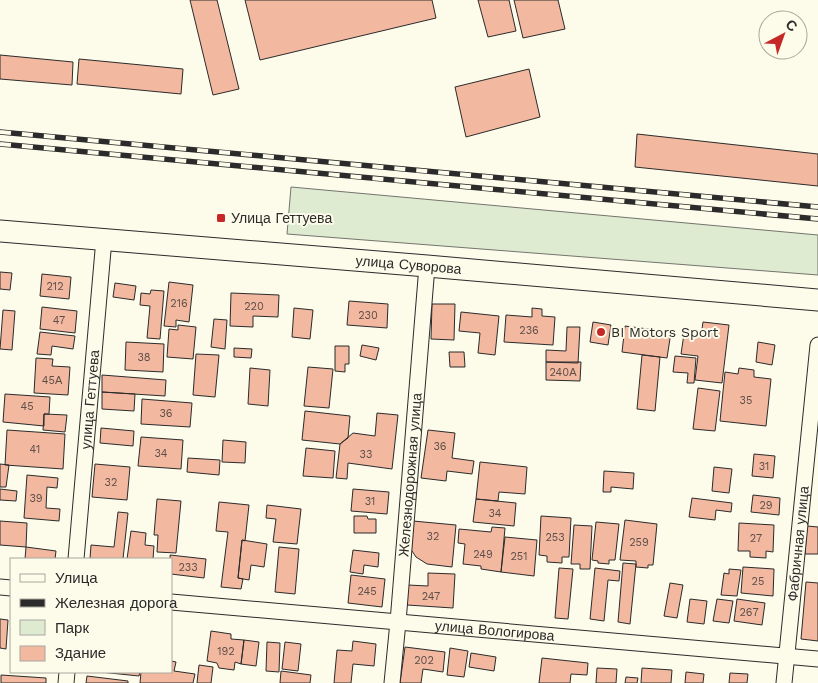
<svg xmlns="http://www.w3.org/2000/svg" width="818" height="683" viewBox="0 0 818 683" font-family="'Work Sans',sans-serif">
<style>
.green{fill:#deebd1;stroke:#74746e}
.building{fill:#f2b8a0;stroke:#2b2b2b}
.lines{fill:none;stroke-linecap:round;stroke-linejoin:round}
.street-casing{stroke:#2b2b2b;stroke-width:17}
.secondary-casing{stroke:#2b2b2b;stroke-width:23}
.street{stroke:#fdfbea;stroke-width:15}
.secondary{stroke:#fdfbea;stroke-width:21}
.rail-casing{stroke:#2b2b2b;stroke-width:5.5}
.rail{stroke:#fdfbea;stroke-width:4;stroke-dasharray:11;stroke-linecap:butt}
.poi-dot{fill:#c62828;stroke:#fdfbea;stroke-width:2}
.labels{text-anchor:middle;stroke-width:4;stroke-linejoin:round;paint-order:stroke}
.number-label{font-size:11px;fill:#5d4e48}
.poi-label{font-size:14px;fill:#2b2b2b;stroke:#fdfbea;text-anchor:start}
.street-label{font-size:14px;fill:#2b2b2b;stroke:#fdfbea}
</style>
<rect width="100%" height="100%" fill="#fdfbea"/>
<!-- green -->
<path class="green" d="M 291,187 L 818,235 L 818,275 L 287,234 Z"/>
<!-- building -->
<path class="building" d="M 190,0 L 217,0 L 239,89 L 213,95 Z
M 245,0 L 432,0 L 436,18 L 260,60 Z
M 478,0 L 509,0 L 516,31 L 488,37 Z
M 514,0 L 558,0 L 565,29 L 523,38 Z
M 0,55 L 73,62 L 72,85 L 0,79 Z
M 79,59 L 183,69 L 181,94 L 77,84 Z
M 529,69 L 540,117 L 466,137 L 455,87 Z
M 637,134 L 818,154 L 818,186 L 635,167 Z
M 0,272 L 12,273 L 10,290 L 0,289 Z
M 42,274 L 71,277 L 69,299 L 40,296 Z
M 169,282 L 193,285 L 189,322 L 176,320 L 176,327 L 164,326 Z
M 115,283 L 136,286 L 134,300 L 113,297 Z
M 151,290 L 164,291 L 160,339 L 147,338 L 150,306 L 140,305 L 141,293 L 150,294 Z
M 231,293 L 279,295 L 278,317 L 253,316 L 253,327 L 230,326 Z
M 349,301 L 388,304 L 387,328 L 347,325 Z
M 432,304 L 455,304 L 454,340 L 431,339 Z
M 42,307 L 77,311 L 75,333 L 40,329 Z
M 294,308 L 313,310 L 310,339 L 292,337 Z
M 532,308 L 542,309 L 542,316 L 555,317 L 553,345 L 504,342 L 506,315 L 532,317 Z
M 3,310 L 15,311 L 12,350 L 0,349 Z
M 461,312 L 499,316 L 495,355 L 478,353 L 480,333 L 459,331 Z
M 214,319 L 227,320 L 225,349 L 211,347 Z
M 593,322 L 611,325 L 608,345 L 590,342 Z
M 703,322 L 729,325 L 722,383 L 695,380 L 698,356 L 681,354 L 684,334 L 701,336 Z
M 178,325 L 196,327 L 193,359 L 167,357 L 169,329 L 178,330 Z
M 625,326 L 671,332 L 667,358 L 622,352 Z
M 567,327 L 580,327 L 578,363 L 546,362 L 546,350 L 566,351 Z
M 40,332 L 75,336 L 73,349 L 52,346 L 51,355 L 37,354 Z
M 126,342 L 164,344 L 163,372 L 125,370 Z
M 758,342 L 775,345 L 772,365 L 756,362 Z
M 362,345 L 379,348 L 376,360 L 360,356 Z
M 335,346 L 349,346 L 349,364 L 345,364 L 345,372 L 335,371 Z
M 234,348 L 252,349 L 251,358 L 234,357 Z
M 449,352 L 464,352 L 465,367 L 450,367 Z
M 196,354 L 219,355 L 215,397 L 193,395 Z
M 642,355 L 660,357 L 655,411 L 637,409 Z
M 675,356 L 696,358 L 694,383 L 687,383 L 688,373 L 673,372 Z
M 36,358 L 53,359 L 52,366 L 70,367 L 68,395 L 34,393 Z
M 546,362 L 581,362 L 580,381 L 546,380 Z
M 308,367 L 333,369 L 329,408 L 304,406 Z
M 250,368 L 270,370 L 268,406 L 248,404 Z
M 739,368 L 754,370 L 754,377 L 771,379 L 766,426 L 720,421 L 725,372 L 738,374 Z
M 102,375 L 166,380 L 165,396 L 102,392 Z
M 698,388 L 720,391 L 715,431 L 693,429 Z
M 102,392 L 135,394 L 134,411 L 102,409 Z
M 5,394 L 50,397 L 49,414 L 44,414 L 44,426 L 3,422 Z
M 142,399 L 192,403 L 190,427 L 141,424 Z
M 305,411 L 350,416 L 348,438 L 340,444 L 302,440 Z
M 377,413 L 398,415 L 392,469 L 348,463 L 347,479 L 336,478 L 340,444 L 353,433 L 375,436 Z
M 44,414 L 67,415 L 65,432 L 43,430 Z
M 101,428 L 134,431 L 133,446 L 100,443 Z
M 7,430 L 65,434 L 63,469 L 5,465 Z
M 428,430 L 455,433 L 452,458 L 474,461 L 472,474 L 447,471 L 446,481 L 421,478 Z
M 141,437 L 183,440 L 181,469 L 138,466 Z
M 223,440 L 246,442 L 245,463 L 222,462 Z
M 306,448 L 335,451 L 333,478 L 303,476 Z
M 754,454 L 775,456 L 773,478 L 752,476 Z
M 188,458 L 220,460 L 219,475 L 187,472 Z
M 480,462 L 527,467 L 525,494 L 499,492 L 498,501 L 476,499 Z
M 0,464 L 9,465 L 6,487 L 0,487 Z
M 95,464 L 130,467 L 127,500 L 92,497 Z
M 714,467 L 732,469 L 729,493 L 712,491 Z
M 604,471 L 634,473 L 633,489 L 611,487 L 611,492 L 603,492 Z
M 27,475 L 58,478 L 57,488 L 47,487 L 46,508 L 60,509 L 59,521 L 24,518 Z
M 0,489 L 17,491 L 16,501 L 0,500 Z
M 353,489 L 389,492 L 387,514 L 351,511 Z
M 753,495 L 780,498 L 779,515 L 751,512 Z
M 692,498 L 732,503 L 731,512 L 716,510 L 715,520 L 689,517 Z
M 157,499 L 181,501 L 176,553 L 157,552 L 158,535 L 154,535 Z
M 476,499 L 516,503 L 514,526 L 473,522 Z
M 219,502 L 249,505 L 245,541 L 242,540 L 238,578 L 243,579 L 241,589 L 221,587 L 228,532 L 216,531 Z
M 267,505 L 301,509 L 297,544 L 273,542 L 276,519 L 266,518 Z
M 118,512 L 128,513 L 123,559 L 90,559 L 91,545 L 114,547 Z
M 354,516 L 367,516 L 368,519 L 376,519 L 376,533 L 354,533 Z
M 541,516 L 571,518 L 569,557 L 562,557 L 562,563 L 547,562 L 547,556 L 539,555 Z
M 625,520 L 657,524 L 653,565 L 648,565 L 648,568 L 636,567 L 636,561 L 620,560 Z
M 0,521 L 27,523 L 26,547 L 0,545 Z
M 413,521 L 456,525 L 452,567 L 427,564 L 416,557 L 410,548 Z
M 596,522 L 619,524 L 615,560 L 609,560 L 609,564 L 598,563 L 598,561 L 592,560 Z
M 739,523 L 774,525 L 773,552 L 766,551 L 766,558 L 750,557 L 750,551 L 738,551 Z
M 574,525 L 592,526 L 590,569 L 580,569 L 580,564 L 571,564 Z
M 807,526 L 818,527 L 818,554 L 805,554 Z
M 492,527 L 505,528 L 501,572 L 481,569 L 481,566 L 463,564 L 465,544 L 458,543 L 459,529 L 491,532 Z
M 131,531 L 146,533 L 145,545 L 154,546 L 153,559 L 127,559 Z
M 505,537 L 537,540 L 534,576 L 501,572 Z
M 242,540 L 267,544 L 264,567 L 251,565 L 249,580 L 238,578 Z
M 26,547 L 56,551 L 55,559 L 25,559 Z
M 279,547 L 299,549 L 295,594 L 275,592 Z
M 353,550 L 379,553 L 378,567 L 364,565 L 363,574 L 350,572 Z
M 170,555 L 206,559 L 204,578 L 171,574 Z
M 623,563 L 636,564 L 630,624 L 618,622 Z
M 743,567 L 774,569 L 773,596 L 741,593 Z
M 559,568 L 573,569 L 568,619 L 555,618 Z
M 595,568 L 620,571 L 619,581 L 608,580 L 604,621 L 590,619 Z
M 729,569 L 741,570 L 737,596 L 721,595 L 724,573 L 729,574 Z
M 428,573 L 455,574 L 453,608 L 407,605 L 408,585 L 428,586 Z
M 351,575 L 385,579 L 382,607 L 348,603 Z
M 806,582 L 818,583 L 818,641 L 801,639 Z
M 670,583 L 683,585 L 677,618 L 664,616 Z
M 690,599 L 707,601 L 704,624 L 687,622 Z
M 717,599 L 733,601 L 729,623 L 713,621 Z
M 737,599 L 765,603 L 762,625 L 734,621 Z
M 0,619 L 8,620 L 6,649 L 0,648 Z
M 211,631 L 231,634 L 231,639 L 244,640 L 241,664 L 235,662 L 234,670 L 219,668 L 217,663 L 207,661 Z
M 244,640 L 259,642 L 256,666 L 241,664 Z
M 353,641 L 376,644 L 374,666 L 353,664 L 351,683 L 334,683 L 337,650 L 352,651 Z
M 267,642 L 280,643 L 279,672 L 266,671 Z
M 285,642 L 301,644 L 298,671 L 282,669 Z
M 405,647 L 445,652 L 443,672 L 423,669 L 421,683 L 400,683 Z
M 450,648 L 468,651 L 464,677 L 447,675 Z
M 471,653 L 496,657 L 494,671 L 469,667 Z
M 542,658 L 588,663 L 587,675 L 571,674 L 570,683 L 539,683 Z
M 171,661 L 176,662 L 174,671 L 195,674 L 193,683 L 140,683 L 141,672 L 171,672 Z
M 199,665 L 213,667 L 211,683 L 197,683 Z
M 597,668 L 617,669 L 616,683 L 596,683 Z
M 642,668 L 672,670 L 671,683 L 641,683 Z
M 281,671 L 311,675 L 310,683 L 280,683 Z
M 100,672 L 140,672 L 139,676 Z
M 686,672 L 704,674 L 703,683 L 685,683 Z
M 730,673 L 748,674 L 747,683 L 729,683 Z
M 1,675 L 46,678 L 46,683 L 1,683 Z
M 87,676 L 128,681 L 128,683 L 86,683 Z
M 626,677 L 638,678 L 637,683 L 625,683 Z"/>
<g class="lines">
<defs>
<g id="street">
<path id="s1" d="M 76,559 L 104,239"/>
<path d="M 0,587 L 11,588"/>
<path id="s2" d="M 171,602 L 818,659"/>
<path d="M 66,683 L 67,672"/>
<path id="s3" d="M 392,683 L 398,622 L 427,266"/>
<path id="s4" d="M 784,683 L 818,345"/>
</g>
<g id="secondary">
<path id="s5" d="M 0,231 L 427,266 L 818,300"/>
</g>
</defs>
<!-- street casing -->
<use href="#street" class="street-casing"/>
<!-- secondary casing -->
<use href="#secondary" class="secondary-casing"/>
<!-- street -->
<use href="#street" class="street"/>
<!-- secondary -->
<use href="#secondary" class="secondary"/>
<defs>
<path id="rail" d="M 0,132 L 818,207
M 0,144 L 818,219"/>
</defs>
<!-- rail casing -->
<use href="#rail" class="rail-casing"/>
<!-- rail -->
<use href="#rail" class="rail"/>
</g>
<!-- markers -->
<g class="poi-dot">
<rect x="216" y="213" width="10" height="10" rx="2.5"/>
<circle cx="601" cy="332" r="5"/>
</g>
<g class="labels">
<!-- number labels -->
<g class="number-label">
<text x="55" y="290">212</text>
<text x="179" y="307">216</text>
<text x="254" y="310">220</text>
<text x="368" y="319">230</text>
<text x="59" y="324">47</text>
<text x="529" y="334">236</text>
<text x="144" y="361">38</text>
<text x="563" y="376">240А</text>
<text x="52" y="384">45А</text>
<text x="746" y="404">35</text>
<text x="27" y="410">45</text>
<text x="166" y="417">36</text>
<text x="440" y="450">36</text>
<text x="35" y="453">41</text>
<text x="161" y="457">34</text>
<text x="366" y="458">33</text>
<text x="764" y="470">31</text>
<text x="111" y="486">32</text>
<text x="36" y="502">39</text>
<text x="370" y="505">31</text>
<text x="766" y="509">29</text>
<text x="495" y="517">34</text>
<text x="433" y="540">32</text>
<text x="555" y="541">253</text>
<text x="756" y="542">27</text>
<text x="639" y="546">259</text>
<text x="483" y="558">249</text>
<text x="519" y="560">251</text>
<text x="188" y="571">233</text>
<text x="758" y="585">25</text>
<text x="367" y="595">245</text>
<text x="431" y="600">247</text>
<text x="749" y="616">267</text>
<text x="226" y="655">192</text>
<text x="424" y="664">202</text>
</g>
<!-- poi labels -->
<g class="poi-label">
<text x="231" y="223">Улица Геттуева</text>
<text x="611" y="337">BI Motors Sport</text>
</g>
<!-- street labels -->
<g class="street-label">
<text dy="5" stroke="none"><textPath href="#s5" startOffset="410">улица Суворова</textPath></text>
<text dy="5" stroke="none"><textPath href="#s1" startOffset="160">улица Геттуева</textPath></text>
<text dy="5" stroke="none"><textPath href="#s3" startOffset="209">Железнодорожная улица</textPath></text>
<text dy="5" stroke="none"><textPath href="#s4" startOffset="140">Фабричная улица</textPath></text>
<text dy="5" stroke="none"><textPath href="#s2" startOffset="325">улица Вологирова</textPath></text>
</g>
</g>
<!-- legend -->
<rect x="10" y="558" width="162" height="115" fill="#fdfbea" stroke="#a9a89e"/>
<rect x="20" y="574" width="25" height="8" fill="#fdfbea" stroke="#a9a89e"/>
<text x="55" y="583" font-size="15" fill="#2b2b2b">Улица</text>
<rect x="20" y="599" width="25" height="8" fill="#2b2b2b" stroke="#a9a89e"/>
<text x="55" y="608" font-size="15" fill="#2b2b2b">Железная дорога</text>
<rect x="20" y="620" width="25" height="15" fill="#deebd1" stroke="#a9a89e"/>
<text x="55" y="633" font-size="15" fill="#2b2b2b">Парк</text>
<rect x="20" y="646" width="25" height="15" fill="#f2b8a0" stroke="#a9a89e"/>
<text x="55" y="658" font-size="15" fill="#2b2b2b">Здание</text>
<!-- north arrow -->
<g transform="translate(783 35) rotate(41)"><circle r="24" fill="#fdfbea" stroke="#a9a89e"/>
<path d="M0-4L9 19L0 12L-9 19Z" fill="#c62828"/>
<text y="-8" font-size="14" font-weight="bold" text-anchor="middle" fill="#2b2b2b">С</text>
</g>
</svg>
